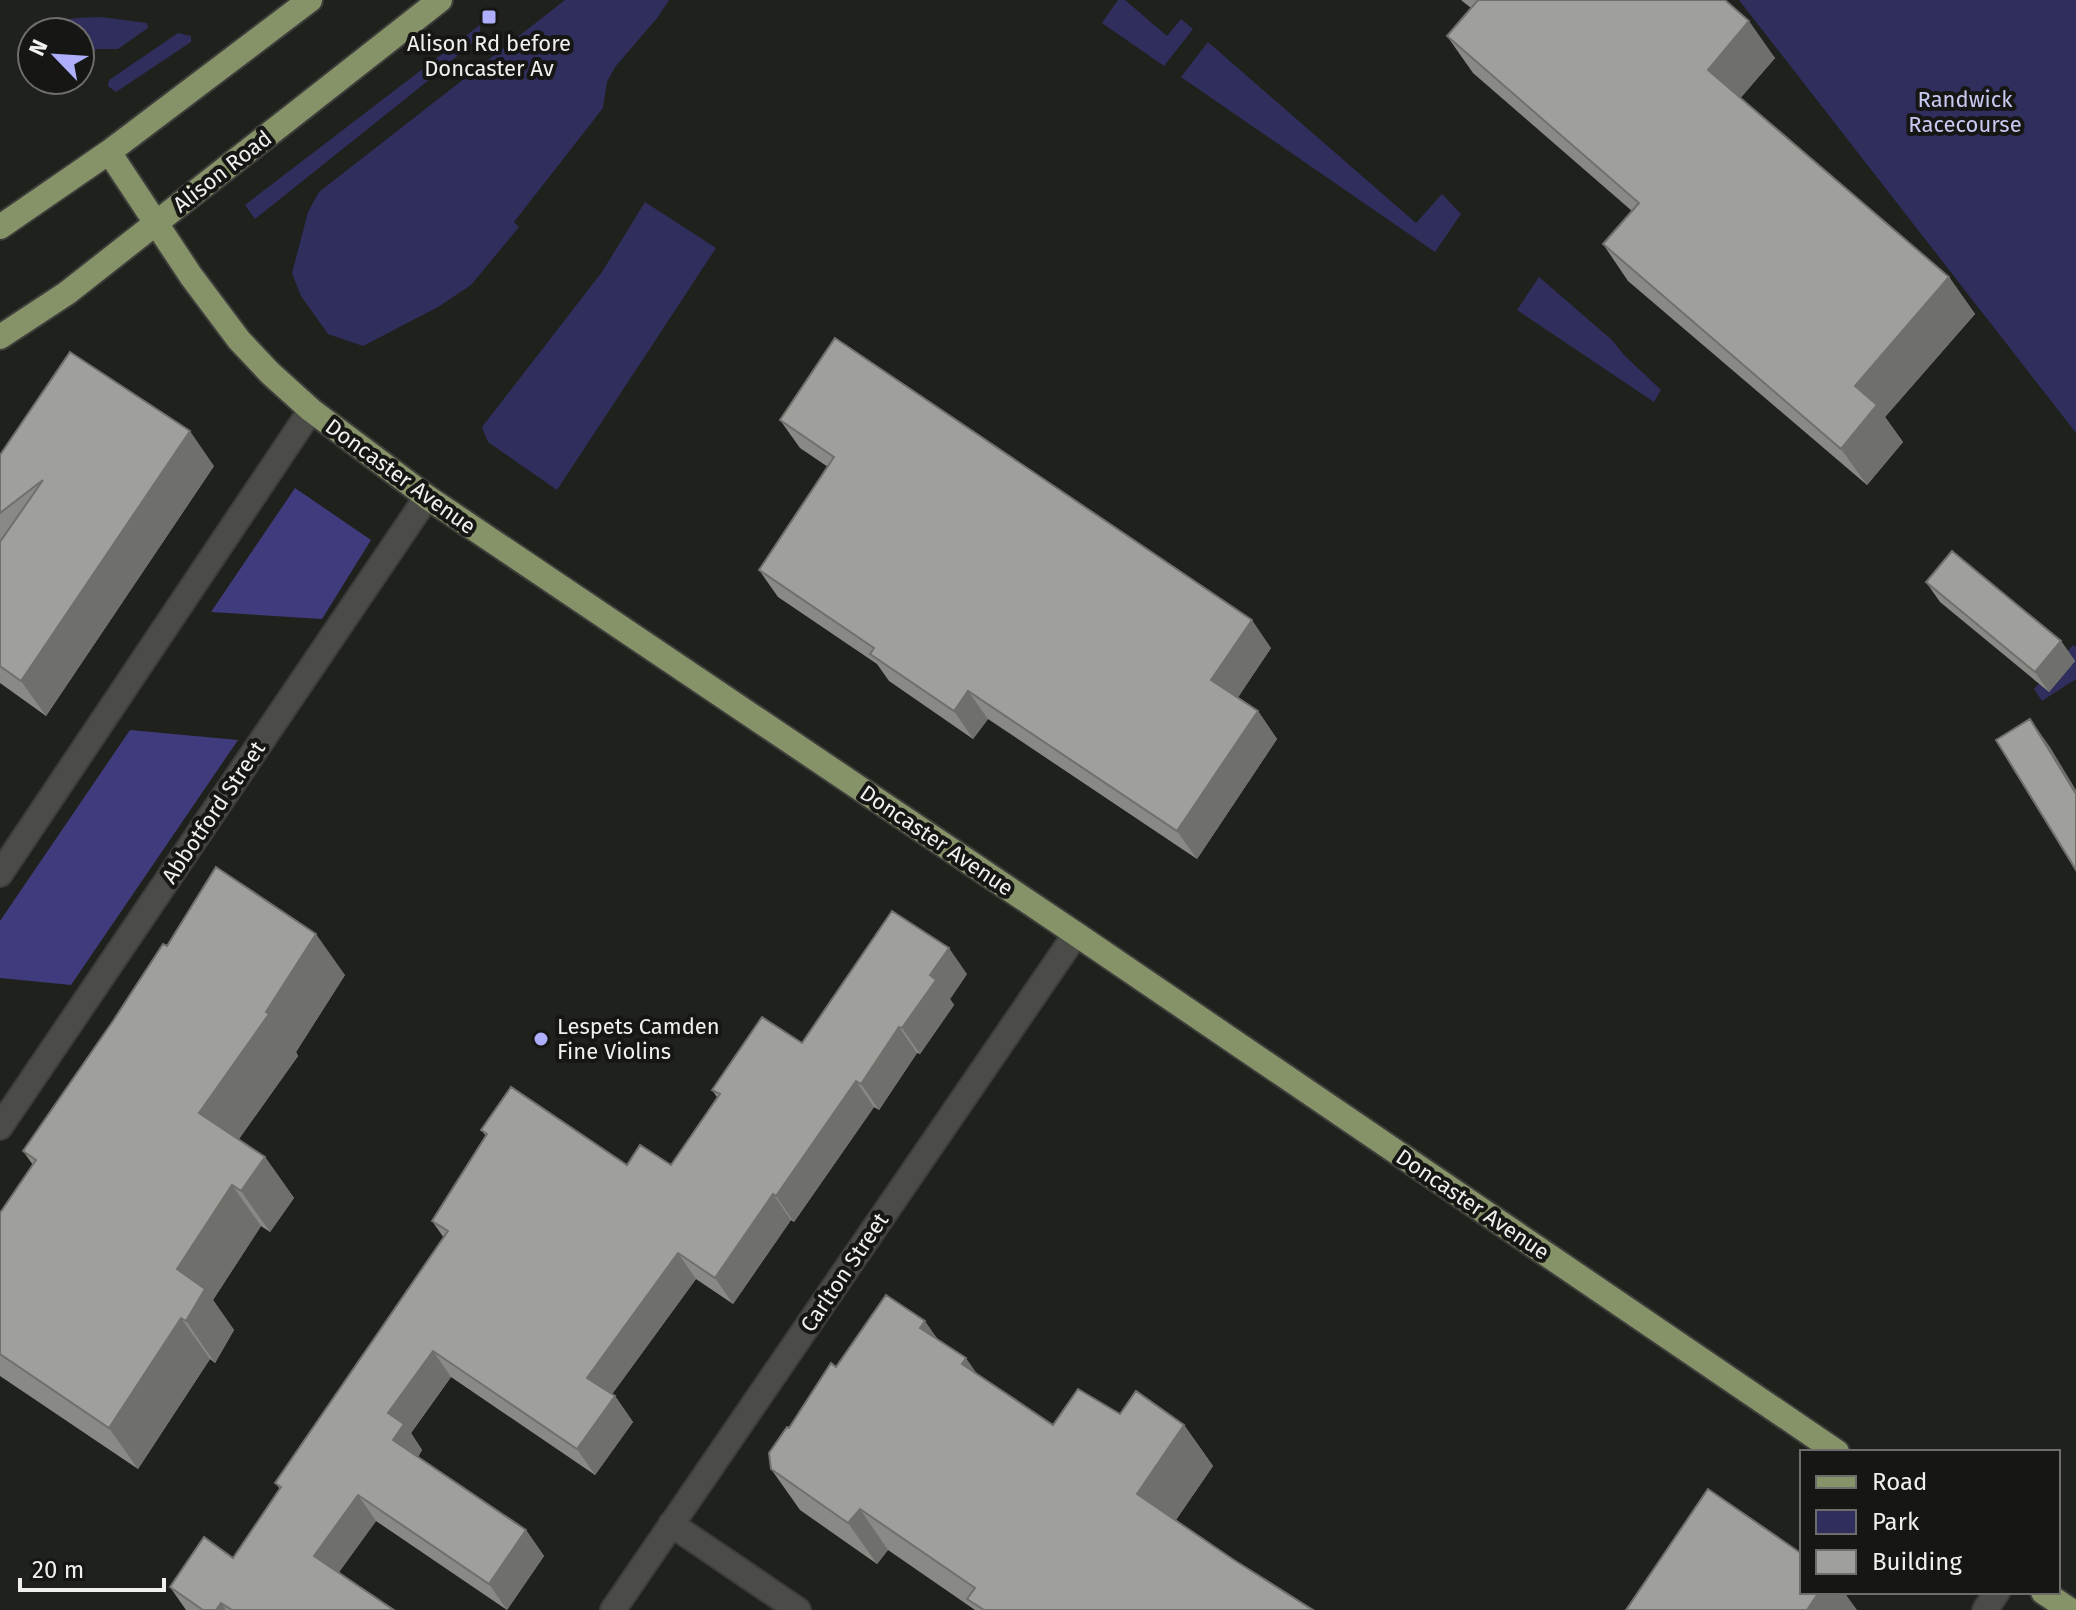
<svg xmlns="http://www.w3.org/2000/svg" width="2076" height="1610" viewBox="0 0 2076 1610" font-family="'Fira Sans',sans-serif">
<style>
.green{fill:#302e5c}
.forest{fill:#403b7c}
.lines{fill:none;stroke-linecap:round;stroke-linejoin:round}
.minor-casing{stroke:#3c3d3a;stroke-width:28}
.major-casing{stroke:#3c3d3a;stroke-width:28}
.minor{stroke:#4b4c48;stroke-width:24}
.major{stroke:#869268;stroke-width:24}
.wall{fill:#898a85}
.shaded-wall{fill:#6f706c}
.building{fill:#9fa09b;stroke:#6f706c;stroke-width:2}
.poi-dot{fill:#aeaefb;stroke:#161714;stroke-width:3}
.labels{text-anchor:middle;stroke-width:8;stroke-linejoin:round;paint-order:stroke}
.poi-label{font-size:22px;fill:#f0f1ee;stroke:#161714}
.park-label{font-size:22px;fill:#c7c9f1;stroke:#161714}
.street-label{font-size:22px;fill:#f0f1ee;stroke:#161714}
</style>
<rect width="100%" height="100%" fill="#1f211d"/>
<!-- green -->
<path class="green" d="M 565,0 L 669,0 L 658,17 L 615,67 L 607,82 L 603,108 L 514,222 L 519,227 L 471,285 L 438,307 L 363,346 L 328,334 L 301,296 L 292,273 L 308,212 L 319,192 Z
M 1118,0 L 1125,0 L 1167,36 L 1181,19 L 1193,29 L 1164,66 L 1102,23 Z
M 1739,0 L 2076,0 L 2076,433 Z
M 101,17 L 147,23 L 148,28 L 118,49 L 97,49 L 83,61 L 80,58 L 80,32 L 53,32 L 51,29 C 60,16 85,18 101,17 Z
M 480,25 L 480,36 L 434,76 L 255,219 L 245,205 Z
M 178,33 L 191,36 L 191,42 L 116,92 L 108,86 L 109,80 Z
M 1208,42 L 1416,223 L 1442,194 L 1461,214 L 1435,252 L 1181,77 Z
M 645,202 L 716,248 L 557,490 L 488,442 L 482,427 L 602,272 Z
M 1539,277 L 1612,340 L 1624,355 L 1661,390 L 1654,402 L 1517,310 Z
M 2073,645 L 2076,647 L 2076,679 L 2042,701 L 2034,689 Z"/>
<!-- forest -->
<path class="forest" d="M 295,488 L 371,540 L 322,619 L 211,612 Z
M 130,730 L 238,740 L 71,985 L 0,978 L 0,921 Z"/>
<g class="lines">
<defs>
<path id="minor" d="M 0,874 L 311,410
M 0,1127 L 427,497
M 671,1524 L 798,1610
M 613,1610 L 1076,934
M 1985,1610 L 1997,1592"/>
<path id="major" d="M 109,152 L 191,276 L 239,340 L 270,373 L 311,410 L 427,497 L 1076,934 L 1837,1452
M 0,227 L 109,152 L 310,0
M 0,337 L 67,293 L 440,0
M 2043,1592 L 2070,1610"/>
</defs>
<!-- minor casing -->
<use href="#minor" class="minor-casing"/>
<!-- major casing -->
<use href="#major" class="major-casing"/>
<!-- minor -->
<use href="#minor" class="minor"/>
<!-- major -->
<use href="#major" class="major"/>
</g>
<!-- wall -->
<path class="wall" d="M 1461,0 L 1725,0 L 1775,58 L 1740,98 L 1949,277 L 1975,314 L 1885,417 L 1903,442 L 1867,485 L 1628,281 L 1603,244 L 1632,211 L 1473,73 L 1447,36 L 1471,8 Z
M 780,420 L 1271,648 L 1238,697 L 1258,711 L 1277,739 L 1197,859 L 988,719 L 973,739 L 889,681 L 877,664 L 778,597 L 759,570 L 828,467 L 800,448 Z
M 0,455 L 214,466 L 46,716 L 0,683 Z
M 1926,582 L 2061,641 L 2075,661 L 2049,692 L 1940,602 Z
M 167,946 L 345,975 L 296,1052 L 298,1056 L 239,1139 L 265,1157 L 294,1198 L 270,1232 L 261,1226 L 213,1300 L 234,1330 L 215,1363 L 210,1359 L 138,1469 L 0,1376 L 0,1213 L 33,1165 L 23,1151 Z
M 967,974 L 950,999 L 954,1005 L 920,1054 L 917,1053 L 879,1110 L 874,1107 L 794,1222 L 791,1220 L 733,1304 L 696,1279 L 612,1394 L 615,1396 L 633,1422 L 595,1475 L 451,1377 L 411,1433 L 422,1450 L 418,1457 L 526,1530 L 544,1556 L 507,1610 L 376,1521 L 339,1572 L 394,1610 L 186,1610 L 170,1587 L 233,1558 L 280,1489 L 275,1483 L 444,1238 L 432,1221 L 486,1136 L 481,1130 L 627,1165 L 671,1165 L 717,1097 L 712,1090 L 802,1043 Z
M 939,1341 L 976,1373 L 1053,1425 L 1120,1414 L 1184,1425 L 1213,1466 L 1176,1520 L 1234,1560 L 1313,1610 L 975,1610 L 888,1550 L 877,1564 L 800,1510 L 771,1469 L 789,1428 L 836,1367 Z"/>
<!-- shaded-wall -->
<path class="shaded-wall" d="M 1749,21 L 1775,58 L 1733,107 L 1708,70 Z
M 1949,277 L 1975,314 L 1885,417 L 1903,442 L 1867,485 L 1841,449 L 1855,386 Z
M 190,431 L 214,466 L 46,716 L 21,681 Z
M 1252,620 L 1271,648 L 1231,708 L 1211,680 Z
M 2061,641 L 2075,661 L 2049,692 L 2035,672 Z
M 968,691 L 988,719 L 973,739 L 954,711 Z
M 1258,711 L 1277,739 L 1197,859 L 1177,831 Z
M 2030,719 L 2050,747 L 2076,790 L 2076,794 Z
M 316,934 L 345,975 L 296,1052 L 298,1056 L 228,1154 L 199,1113 Z
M 949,948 L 967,974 L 950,999 L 954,1005 L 920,1054 L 902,1028 L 930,975 Z
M 899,1027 L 917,1053 L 879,1110 L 861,1084 Z
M 856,1081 L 874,1107 L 794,1222 L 776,1196 Z
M 265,1157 L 294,1198 L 270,1232 L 241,1191 Z
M 232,1185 L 261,1226 L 213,1300 L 234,1330 L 215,1363 L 186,1321 L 177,1269 Z
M 773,1194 L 791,1220 L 733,1304 L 715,1278 Z
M 678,1253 L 696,1279 L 605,1404 L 587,1378 Z
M 181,1318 L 210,1359 L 138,1469 L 109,1428 Z
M 925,1321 L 953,1361 L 920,1328 Z
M 433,1351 L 451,1377 L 411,1433 L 422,1450 L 411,1466 L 393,1440 L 388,1413 Z
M 966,1358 L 994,1398 L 962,1364 Z
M 615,1396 L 633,1422 L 595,1475 L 577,1449 Z
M 1184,1425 L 1213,1466 L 1166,1534 L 1137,1494 Z
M 358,1495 L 376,1521 L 332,1582 L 314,1556 Z
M 860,1509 L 888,1550 L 877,1564 L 848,1523 Z
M 526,1530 L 544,1556 L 507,1610 L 489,1584 Z
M 1819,1592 L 1844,1592 L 1857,1610 L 1807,1610 Z
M 221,1603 L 226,1610 L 216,1610 Z"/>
<!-- building -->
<path class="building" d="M 1478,0 L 1725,0 L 1749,21 L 1708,70 L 1949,277 L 1855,386 L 1877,405 L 1841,449 L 1603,244 L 1639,203 L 1447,36 Z
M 835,338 L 1252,620 L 1211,680 L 1258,711 L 1177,831 L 968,691 L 954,711 L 870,654 L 874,648 L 759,570 L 834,457 L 780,420 Z
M 70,352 L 190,431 L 21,681 L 0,666 L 0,542 L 43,480 L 0,513 L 0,455 Z
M 1952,551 L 2061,641 L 2035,672 L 1926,582 Z
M 2030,719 L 2076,794 L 2076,870 L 1996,740 Z
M 216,867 L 316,934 L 266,1012 L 269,1014 L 199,1113 L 265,1157 L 241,1191 L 232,1185 L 177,1269 L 205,1289 L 186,1321 L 181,1318 L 109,1428 L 0,1354 L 0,1213 L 36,1160 L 23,1151 L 113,1021 L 163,944 L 167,946 Z
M 892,911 L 949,948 L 930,975 L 936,980 L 902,1028 L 899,1027 L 861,1084 L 856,1081 L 776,1196 L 773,1194 L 715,1278 L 678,1253 L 587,1378 L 615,1396 L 577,1449 L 433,1351 L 388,1413 L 404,1424 L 393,1440 L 526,1530 L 489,1584 L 358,1495 L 314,1556 L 394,1610 L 232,1610 L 221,1603 L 216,1610 L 203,1610 L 170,1587 L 204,1537 L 233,1558 L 281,1487 L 275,1483 L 448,1231 L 432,1221 L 487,1134 L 481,1130 L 511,1087 L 627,1165 L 640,1145 L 671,1165 L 720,1094 L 712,1090 L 762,1017 L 802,1043 Z
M 886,1295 L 925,1321 L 920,1328 L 966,1358 L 962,1364 L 1053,1425 L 1078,1389 L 1120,1414 L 1136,1391 L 1184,1425 L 1137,1494 L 1234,1560 L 1313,1610 L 984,1610 L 967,1599 L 975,1588 L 860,1509 L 848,1523 L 771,1469 L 769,1453 L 787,1427 L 789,1428 L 831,1363 L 836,1367 Z
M 1708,1489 L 1802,1554 L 1802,1592 L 1819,1592 L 1807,1610 L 1626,1610 Z"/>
<!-- markers -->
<g class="poi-dot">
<rect x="481" y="9" width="16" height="16" rx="4"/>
<circle cx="541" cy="1039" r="8"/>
</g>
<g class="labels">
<!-- poi labels -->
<g class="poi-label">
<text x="489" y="51">Alison Rd before<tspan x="489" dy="25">Doncaster Av</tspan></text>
<text x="557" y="1034" text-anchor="start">Lespets Camden<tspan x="557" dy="25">Fine Violins</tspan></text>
</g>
<!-- park labels -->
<g class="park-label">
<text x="1965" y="107">Randwick<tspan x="1965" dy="25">Racecourse</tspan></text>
</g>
<!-- street labels -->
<g class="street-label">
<text transform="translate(222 171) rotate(-38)" y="8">Alison Road</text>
<text transform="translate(401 476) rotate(36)" y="8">Doncaster Avenue</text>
<text transform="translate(213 812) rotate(-56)" y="8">Abbotford Street</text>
<text transform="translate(937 840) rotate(34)" y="8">Doncaster Avenue</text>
<text transform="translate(1473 1204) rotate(34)" y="8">Doncaster Avenue</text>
<text transform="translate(844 1272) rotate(-56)" y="8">Carlton Street</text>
</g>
</g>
<!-- legend -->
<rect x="1800" y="1450" width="260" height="144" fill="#161714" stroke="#6d6e6b" stroke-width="2"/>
<rect x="1816" y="1476" width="40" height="12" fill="#869268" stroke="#6d6e6b" stroke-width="2"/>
<text x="1872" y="1490" font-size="24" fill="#f0f1ee">Road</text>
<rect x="1816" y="1510" width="40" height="24" fill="#302e5c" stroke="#6d6e6b" stroke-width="2"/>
<text x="1872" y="1530" font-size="24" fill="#f0f1ee">Park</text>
<rect x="1816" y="1550" width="40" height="24" fill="#9fa09b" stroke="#6d6e6b" stroke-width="2"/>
<text x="1872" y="1570" font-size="24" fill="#f0f1ee">Building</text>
<!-- north arrow -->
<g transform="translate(56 56) rotate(295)"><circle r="38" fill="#161714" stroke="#6d6e6b" stroke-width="2"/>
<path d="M0-6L14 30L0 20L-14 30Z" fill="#aeaefb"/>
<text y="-12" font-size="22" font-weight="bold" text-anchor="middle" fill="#f0f1ee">N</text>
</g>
<!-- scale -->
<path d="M20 1578v12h144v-12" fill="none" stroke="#f0f1ee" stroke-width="4"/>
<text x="32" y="1578" font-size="24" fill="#f0f1ee" stroke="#161714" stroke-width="6" paint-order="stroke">20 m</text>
</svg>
